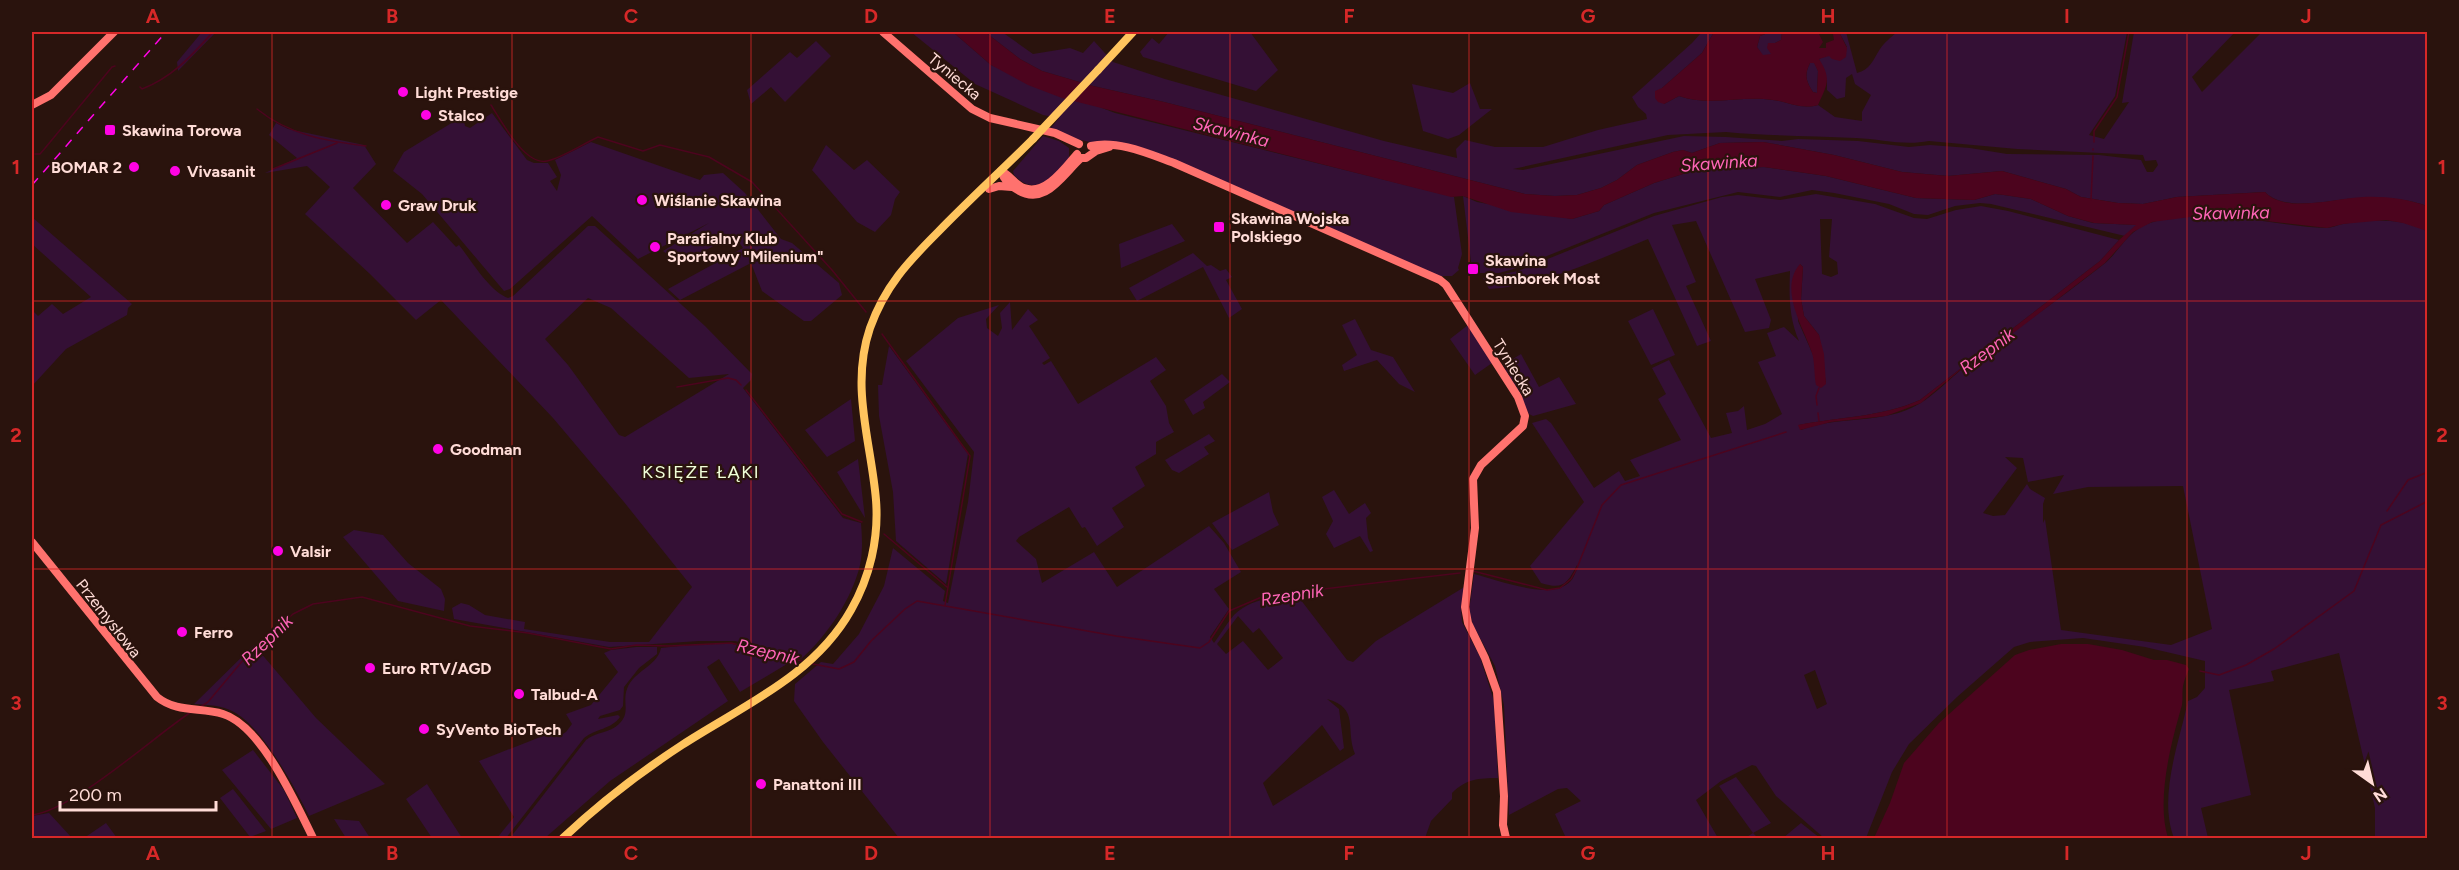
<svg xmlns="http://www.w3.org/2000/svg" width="2459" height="870" viewBox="0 0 2459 870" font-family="Figtree,sans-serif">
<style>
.green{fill:#341035;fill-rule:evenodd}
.water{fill:#4c041e;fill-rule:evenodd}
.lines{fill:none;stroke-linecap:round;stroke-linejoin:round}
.stream{stroke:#4c041e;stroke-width:1.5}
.secondary{stroke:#ff726e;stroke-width:8}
.primary{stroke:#ffc45e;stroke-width:8}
.rail{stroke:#ff03e4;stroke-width:1.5;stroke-dasharray:9 8;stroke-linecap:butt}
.primary-bridge{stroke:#ffc45e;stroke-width:8}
.grid{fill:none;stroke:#d62828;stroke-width:1.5;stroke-opacity:0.55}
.poi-dot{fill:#ff03e4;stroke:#2a130d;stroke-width:2}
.labels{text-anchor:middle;stroke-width:4.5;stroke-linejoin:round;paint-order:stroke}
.street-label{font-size:16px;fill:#ffdcd7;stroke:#2a130d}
.poi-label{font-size:16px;font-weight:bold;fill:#ffdcd7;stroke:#2a130d;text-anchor:start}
.water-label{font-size:18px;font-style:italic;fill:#ff65b7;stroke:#2a130d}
.neighbourhood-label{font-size:18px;letter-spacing:1.5px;fill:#f1ffd9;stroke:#2a130d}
.neatline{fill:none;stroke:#d62828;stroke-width:2}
.grid-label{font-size:20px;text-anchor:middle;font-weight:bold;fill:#d62828}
</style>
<rect width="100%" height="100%" fill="#2a130d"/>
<!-- green -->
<path class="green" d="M 202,32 L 216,32 L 178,71 L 177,62 Z
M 911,32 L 953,32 L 991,65 L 1115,113 L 1454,197 L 1462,254 L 1458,268 L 1459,270 L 1452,276 L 1438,276 L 1186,165 L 1077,139 L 1051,128 L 1059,118 L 1043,115 L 975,84 Z
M 985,32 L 1002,32 L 1033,54 L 1070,48 L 1083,53 L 1094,41 L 1113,62 L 1165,79 L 1384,141 L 1457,158 L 1456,149 L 1465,140 L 1495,147 L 1543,147 L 1598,130 L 1647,119 L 1646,114 L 1638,107 L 1632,97 L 1692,43 L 1702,32 L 1714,32 L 1702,53 L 1662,88 L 1664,104 L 1679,96 C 1708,107 1742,95 1773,100 C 1788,102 1802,110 1818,105 L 1835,117 L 1862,121 L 1862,112 L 1871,95 L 1855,84 L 1852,74 L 1846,78 L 1845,97 L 1837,99 L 1827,90 L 1827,81 L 1819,59 L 1847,47 L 1839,32 L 1846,32 L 1857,73 C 1870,70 1873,60 1880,49 C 1884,43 1891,37 1897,32 L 2127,32 L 2115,96 L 2089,135 L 2104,139 L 2129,102 L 2122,103 L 2134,32 L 2235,32 L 2192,77 L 2202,92 L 2262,32 L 2427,32 L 2427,206 C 2405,198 2382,197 2359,198 C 2332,199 2285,213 2265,192 L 2177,197 L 2143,204 L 2118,203 L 2081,197 L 2066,189 L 2002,171 L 1948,176 L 1902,172 L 1834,155 L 1763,142 L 1720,143 L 1692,153 L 1683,150 L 1673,152 L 1637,165 L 1617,180 L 1601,188 L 1577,195 L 1555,196 L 1525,194 L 1164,102 L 1093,86 L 1042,71 L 1020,59 ZM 1726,132 C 1769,136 1812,136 1856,138 C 1881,139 1904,146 1929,141 L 2017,149 L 2143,155 L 2145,161 L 2156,160 L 2158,165 L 2153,172 L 2147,172 L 2141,160 L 2099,155 L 2007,154 L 1970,148 L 1930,145 L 1909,147 L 1858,141 L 1798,139 L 1782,141 L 1726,137 L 1684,136 L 1523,170 L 1513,169 L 1668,135 Z
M 1169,32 L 1250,32 L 1278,70 L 1256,91 L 1143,57 L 1140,52 L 1152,38 L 1159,44 Z
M 1770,32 L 1782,32 L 1781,40 L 1775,43 L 1771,55 L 1762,55 L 1757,47 L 1760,36 Z
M 816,41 L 831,56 L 785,102 L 771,87 L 751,104 L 747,90 L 790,52 L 797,58 Z
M 1814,62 L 1818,71 L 1817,93 L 1813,92 C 1806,81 1804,75 1810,63 Z
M 1470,83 L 1480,109 L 1492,109 L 1459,135 L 1448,139 L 1423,131 L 1412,84 L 1453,93 Z
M 492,113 L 527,160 L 534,163 L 548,163 L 557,177 L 550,181 L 557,191 L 561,175 L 555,160 L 591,142 L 700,180 L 704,175 L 723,173 L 745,193 L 781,239 L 792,243 L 839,283 L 842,295 L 811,321 L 804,321 L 762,291 L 751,263 L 680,300 L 668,289 L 743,248 L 734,235 L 680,264 L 663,251 L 709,223 L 638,259 L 592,216 L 510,289 L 504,291 L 422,194 L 393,171 L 404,152 L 463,116 L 465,126 L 470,128 Z
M 276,123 L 288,129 L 364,145 L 376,164 L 353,188 L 407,243 L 433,222 L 456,247 L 459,245 C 471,260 489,291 508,298 L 513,296 L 588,226 L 595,226 L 705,326 L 752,374 L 751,380 L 743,388 L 843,518 L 861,523 C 862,536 863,551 860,565 C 852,599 827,636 801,659 L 735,641 L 699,641 L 609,647 L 454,619 L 452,608 L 461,603 L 469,605 L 485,615 L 525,622 L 524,629 L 610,642 L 649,642 L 692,587 L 624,502 L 553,418 L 441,300 L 416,320 L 370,274 L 305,214 L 330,187 L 307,166 L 265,173 L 297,158 L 269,135 ZM 588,298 L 611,308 L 689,378 L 729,374 L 625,437 L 619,435 L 568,365 L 545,339 Z
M 1043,136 L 1059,141 L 1069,148 L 1069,161 C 1051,177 1036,198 1014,175 L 1013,171 Z
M 826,145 L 854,170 L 867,160 L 900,192 L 895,199 L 891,215 L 875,232 L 857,222 L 812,170 Z
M 1764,167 L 1826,176 L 1916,198 L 1974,200 L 1995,194 L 2004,195 L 2031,199 L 2068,216 L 2093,223 L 2137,225 L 2125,236 L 1991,204 L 1980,203 L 1955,206 L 1928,215 L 1914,214 L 1889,204 L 1834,193 L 1812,190 L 1780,197 L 1738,192 L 1654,213 L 1517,268 L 1499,273 L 1477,273 L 1471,262 L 1463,196 L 1477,202 L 1572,219 L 1599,211 L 1604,205 L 1654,183 L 1696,170 Z
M 1816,194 L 1875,204 L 1914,218 L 1927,219 L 1956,210 L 1981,206 L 2008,211 L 2119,240 L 2100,261 L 1920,400 C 1881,417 1840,417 1799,425 L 1801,430 C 1839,415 1884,425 1919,404 C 1936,394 1950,378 1965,367 C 2011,332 2059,300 2104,264 C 2120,251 2128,230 2150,223 C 2202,205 2272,226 2326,228 C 2332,228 2337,225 2343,224 C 2372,219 2401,218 2427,231 L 2427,838 L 2375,838 L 2375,808 L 2339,653 L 2271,671 L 2274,681 L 2229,690 L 2251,795 L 2201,808 L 2208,838 L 2174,838 C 2158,797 2179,743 2188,701 L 2197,697 L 2205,688 L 2205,661 L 2145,647 L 2083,638 L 2030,642 L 2014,647 L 1957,697 L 1909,744 L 1892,772 L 1866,838 L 1824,838 L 1776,796 L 1756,766 L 1752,765 L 1721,781 L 1696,800 L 1718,838 L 1566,838 L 1555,814 L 1581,801 L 1567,788 L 1558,789 L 1509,815 L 1504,705 L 1495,666 L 1473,625 L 1469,611 L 1474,574 C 1499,580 1557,604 1573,578 C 1576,572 1577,570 1577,565 C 1567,584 1563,590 1541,583 L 1530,566 L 1584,502 L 1532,423 L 1546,419 L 1551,423 L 1594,488 L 1619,471 L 1625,481 L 1640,476 L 1630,460 L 1681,440 L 1658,399 L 1666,394 L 1652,368 L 1669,360 L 1711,438 L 1732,433 L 1726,413 L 1738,411 L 1744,406 L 1747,430 L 1765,424 L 1782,414 L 1758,362 L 1776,356 L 1767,333 L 1784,327 L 1799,341 C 1789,318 1789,296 1790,271 L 1755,279 L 1771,320 L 1769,328 L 1745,332 L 1696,221 L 1672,225 L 1696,282 L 1686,286 L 1711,341 L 1697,346 L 1648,239 C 1596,260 1546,285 1489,289 L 1483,278 L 1518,271 L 1654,216 L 1722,197 L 1738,195 L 1780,200 ZM 1820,219 L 1832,219 L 1829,257 L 1837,262 L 1838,274 L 1831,277 L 1822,274 ZM 1800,264 L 1803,267 L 1801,299 L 1804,316 L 1819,335 L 1826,384 L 1798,321 ZM 2005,457 L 2023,458 L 2028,482 L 2064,475 L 2053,494 L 2088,487 L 2183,486 L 2212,629 L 2171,645 L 2061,630 L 2045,519 L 2043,523 L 2043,504 L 2045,498 L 2030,489 L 2027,484 L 2005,515 L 1993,516 L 1983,513 L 2017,468 ZM 1815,670 L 1827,704 L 1817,709 L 1804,675 Z
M 32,217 L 132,304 L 128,308 L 127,315 L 66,349 L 32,386 L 32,310 L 38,316 L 52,304 L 63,314 L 91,297 L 32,244 Z
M 1172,224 L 1185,241 L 1121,268 L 1119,244 Z
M 1193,253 L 1207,266 L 1211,265 L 1220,271 L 1226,269 L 1232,277 L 1226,280 L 1242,309 L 1229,318 L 1203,267 L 1137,301 L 1129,288 Z
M 1010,302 L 1012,330 L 1028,309 L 1038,320 L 1029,326 L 1050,358 L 1042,363 L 1044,365 L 1051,361 L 1078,404 L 1156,357 L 1166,370 L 1150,381 L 1166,406 L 1169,423 L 1174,432 L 1156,442 L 1156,454 L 1135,467 L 1145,486 L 1112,508 L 1124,527 L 1097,546 L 1085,527 L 1082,528 L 1069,507 L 1019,537 L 1016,541 L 1036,559 L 1042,583 L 1094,552 L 1117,587 L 1209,526 L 1224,543 L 1241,572 L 1214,589 L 1229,609 L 1210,637 L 1214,643 C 1221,634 1226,624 1234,615 C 1251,598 1274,597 1297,595 L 1347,660 L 1353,662 L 1376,641 L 1466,586 L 1461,607 L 1462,622 L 1480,657 L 1494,701 L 1498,778 C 1479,778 1466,779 1452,793 L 1452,799 L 1431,821 L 1425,838 L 899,838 L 823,742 L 794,701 L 795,684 L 821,662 L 833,664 L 859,634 L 884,586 L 893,548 L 945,591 L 943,601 L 948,603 L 968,502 L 974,452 L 906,361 L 958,318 L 999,305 L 986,319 L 987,328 L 998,336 L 1002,328 L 1000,313 ZM 1238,616 L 1253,633 L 1259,628 L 1283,658 L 1268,670 L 1243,641 L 1226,654 L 1217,644 ZM 1327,699 C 1360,708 1345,729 1355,754 L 1273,806 L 1263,783 L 1322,725 L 1340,751 L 1344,748 L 1339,709 Z
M 1653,309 L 1675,355 L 1651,365 L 1628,321 Z
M 1355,319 L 1371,350 L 1393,357 L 1415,392 L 1399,384 L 1377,360 L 1344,371 L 1342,365 L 1357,355 L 1342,325 Z
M 1468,325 L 1492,363 L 1475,375 L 1450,339 Z
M 889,346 L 968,454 L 946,584 L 896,541 L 893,492 L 879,416 L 878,385 L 882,385 Z
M 1521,354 L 1539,387 L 1559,377 L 1576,404 L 1533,416 L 1529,414 L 1503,365 Z
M 1222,374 L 1230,382 L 1203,402 L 1205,408 L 1193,415 L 1184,400 Z
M 851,399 L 855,441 L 827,457 L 805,430 Z
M 1209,434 L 1215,441 L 1204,447 L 1209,454 L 1179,473 L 1172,470 L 1165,460 Z
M 858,459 L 865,518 L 837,472 Z
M 1334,490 L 1349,514 L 1365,503 L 1371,513 L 1366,518 L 1368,538 L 1373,551 L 1370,552 L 1360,536 L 1334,548 L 1326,534 L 1333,521 L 1322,497 Z
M 1269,492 L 1273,512 L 1279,525 L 1232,550 L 1212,523 Z
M 354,530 L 383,535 L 408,563 L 441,589 L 445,599 L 444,611 L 398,601 L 343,537 Z
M 698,644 L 733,644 L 792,661 L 740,692 L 719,659 L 707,667 L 728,701 L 610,781 L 545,838 L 510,838 L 586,740 C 595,732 610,733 619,724 C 631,713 622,702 627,689 C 634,670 657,667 661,648 Z
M 254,645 L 316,718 L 385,784 L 309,816 C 295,787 262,727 234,712 C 222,705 208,705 194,704 Z
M 636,647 L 657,647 L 657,654 L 639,668 L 624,687 L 623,706 L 620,710 L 600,716 L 598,719 L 618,715 L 620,717 C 612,729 595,729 584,738 L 506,838 L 497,838 L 514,817 L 479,761 L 553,732 L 558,737 L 566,732 L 572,724 L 566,714 L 591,705 L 618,672 L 604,653 L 611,650 Z
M 253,750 L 284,790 L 297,818 L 271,829 L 222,770 Z
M 1736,777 L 1771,823 L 1753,833 L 1758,838 L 1745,838 L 1753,833 L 1719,786 Z
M 427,784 L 462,838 L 432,838 L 406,799 Z
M 233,789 L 266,831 L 250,837 L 220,798 Z
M 49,813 L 72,838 L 32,838 L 32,816 Z
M 334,819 L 359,821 L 370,838 L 346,838 Z
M 106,823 L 117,838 L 84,838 Z
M 1801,823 L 1820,838 L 1783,838 Z"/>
<!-- water -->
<path class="water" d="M 953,32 L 985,32 L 1020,59 L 1042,71 L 1093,86 L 1164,102 L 1525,194 L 1555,196 L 1577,195 L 1601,188 L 1617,180 L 1637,165 L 1673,152 L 1683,150 L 1692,153 L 1720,143 L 1763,142 L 1834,155 L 1902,172 L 1948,176 L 2002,171 L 2066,189 L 2081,197 L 2118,203 L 2143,204 L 2177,197 L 2265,192 C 2285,214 2336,198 2363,197 C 2385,196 2407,199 2427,206 L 2427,231 L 2403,223 L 2386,220 L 2343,224 L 2327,228 L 2230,217 L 2198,216 L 2152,222 L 2133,232 L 2105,263 L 2016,331 L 1965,366 L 1921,403 L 1886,416 L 1831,422 L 1800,430 L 1798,425 C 1840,417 1881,417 1920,400 L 2100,261 L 2119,240 L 2136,225 L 2094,223 L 2068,216 L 2031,199 L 2004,195 L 1995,194 L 1974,200 L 1916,198 L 1826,176 L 1764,167 L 1696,170 L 1654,183 L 1604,205 L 1599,211 L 1572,219 L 1511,212 L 1463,196 L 1451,197 L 1062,98 L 1028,85 L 991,65 Z
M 1714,32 L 1770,32 L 1760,36 L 1757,47 L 1763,55 L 1771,54 L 1767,48 L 1768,43 L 1775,43 L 1781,40 L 1782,32 L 1818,32 L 1823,42 L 1819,48 L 1826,48 L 1826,43 L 1834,40 L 1833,34 L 1827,32 L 1839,32 L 1847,48 L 1846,57 L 1840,61 L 1832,59 L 1829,56 L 1819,59 C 1832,79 1827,85 1818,105 C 1802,110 1788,102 1773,100 C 1742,95 1708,107 1679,96 L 1664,104 L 1658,102 L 1655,98 L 1655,91 L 1662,88 L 1702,53 ZM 1810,63 L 1814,63 L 1818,71 L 1817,93 L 1813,92 C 1806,81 1804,75 1810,63 Z
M 1800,264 L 1803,267 L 1801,299 L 1804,316 L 1819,335 L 1824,354 L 1826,384 L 1821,388 L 1816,385 C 1814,375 1815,363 1812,353 C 1804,328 1778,289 1800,264 Z
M 2061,644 L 2088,644 L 2122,650 L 2154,660 L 2167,660 L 2186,665 L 2189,669 C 2187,674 2184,680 2183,686 C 2182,693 2183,699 2182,705 C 2171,743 2156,800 2168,838 L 1874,838 L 1890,803 L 1904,763 L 1939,723 L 2015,655 L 2029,650 Z"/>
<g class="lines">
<!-- stream -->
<path class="stream" d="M 140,87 L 142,89 C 173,77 192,55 213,32
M 491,105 C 502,122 525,166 547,161 C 562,158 583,144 598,137 L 643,151 L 660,145 L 709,157 L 752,182 L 832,270 L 866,312
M 257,109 C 289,135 326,141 366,146
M 2094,142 L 2094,131 L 2117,97 L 2129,32
M 2093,150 L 2093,149
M 35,154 L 40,154 L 46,147 L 112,67 L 115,66
M 273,169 L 337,143
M 2091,200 L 2093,156
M 882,334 L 970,456 L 945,605
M 677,387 L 728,378 L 736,380 L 741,385
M 746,390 L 842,514 L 862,522
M 1817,405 L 1816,396 L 1819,388
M 1818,413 L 1819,421
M 2387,511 L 2408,480 L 2428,472
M 884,534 L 947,587
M 1473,571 L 1547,590 L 1560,588 L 1571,579 L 1577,568 L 1602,505 L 1621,485 L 1786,432
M 813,664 L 839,669 L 854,662 L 871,641 L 905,609 L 917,601 L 1116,636 L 1200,648 L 1209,642 L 1229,611 L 1264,596 L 1460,573
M 2200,671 L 2219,675 L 2246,665 L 2274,649 L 2354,591 L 2381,525 L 2428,501
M 200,707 L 208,702 L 244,659 L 293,614 L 313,604 L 362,597 L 470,626 L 528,633 L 611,649 L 636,645 L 669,646 L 731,643 L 802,661
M 32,815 C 74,810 153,737 191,712"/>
<!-- secondary -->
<path class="secondary" d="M 883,32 L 972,109 L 990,118 L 1055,133 L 1079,144
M 32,105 L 51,95 L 114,32
M 1091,146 C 1118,140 1149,154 1174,163 L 1440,280 L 1446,285 L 1518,397 L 1525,416 L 1523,426 L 1481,465 L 1473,479 L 1475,528 L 1465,607 L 1468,623 L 1485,658 L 1497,692 L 1504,796 L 1503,825 L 1506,838
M 1081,158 L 1086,158 L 1096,151 L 1109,147
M 1001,171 C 1004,179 1008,185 1016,189 C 1045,208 1062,175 1081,158
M 1001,171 C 1010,175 1015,185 1024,188 C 1045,196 1065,168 1077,154
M 989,189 L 999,186 L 1012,187
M 32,542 L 157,697 C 177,713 200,707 223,714 C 262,726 296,804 313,838"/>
<!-- primary -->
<path class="primary" d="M 1098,70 L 1133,32
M 563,838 C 599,804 639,773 682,745 C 742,706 814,676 851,610 C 870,577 879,538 876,500 C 871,441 850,387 870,328 C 885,286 908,262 938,232 C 969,200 1002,170 1033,139"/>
<!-- rail -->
<path class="rail" d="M 32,185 L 166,32"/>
<!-- primary-bridge -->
<path class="primary-bridge" d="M 1033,139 L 1098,70"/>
</g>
<!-- grid -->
<path class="grid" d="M 272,32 L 272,838M 512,32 L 512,838M 751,32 L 751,838M 990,32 L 990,838M 1230,32 L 1230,838M 1469,32 L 1469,838M 1708,32 L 1708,838M 1947,32 L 1947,838M 2187,32 L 2187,838M 32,301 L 2428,301M 32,569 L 2428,569"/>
<!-- markers -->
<g class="poi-dot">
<circle cx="403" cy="92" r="6"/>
<circle cx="426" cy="115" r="6"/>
<rect x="104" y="124" width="12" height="12" rx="3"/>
<circle cx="134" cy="167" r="6"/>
<circle cx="175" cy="171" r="6"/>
<circle cx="642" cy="200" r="6"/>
<circle cx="386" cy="205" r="6"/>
<rect x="1213" y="221" width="12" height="12" rx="3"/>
<circle cx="655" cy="247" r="6"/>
<rect x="1467" y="263" width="12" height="12" rx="3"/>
<circle cx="438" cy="449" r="6"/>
<circle cx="278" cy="551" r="6"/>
<circle cx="182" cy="632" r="6"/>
<circle cx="370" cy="668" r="6"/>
<circle cx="519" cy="694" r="6"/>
<circle cx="424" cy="729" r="6"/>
<circle cx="761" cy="784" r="6"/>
</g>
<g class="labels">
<!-- street labels -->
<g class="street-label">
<text transform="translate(955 76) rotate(40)" y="6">Tyniecka</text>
<text transform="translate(1514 367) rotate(58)" y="6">Tyniecka</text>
<text transform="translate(109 618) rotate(52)" y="6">Przemysłowa</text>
</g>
<!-- poi labels -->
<g class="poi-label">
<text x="415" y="98">Light Prestige</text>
<text x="438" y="121">Stalco</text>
<text x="122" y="136">Skawina Torowa</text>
<text x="122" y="173" text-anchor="end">BOMAR 2</text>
<text x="187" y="177">Vivasanit</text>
<text x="654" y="206">Wiślanie Skawina</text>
<text x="398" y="211">Graw Druk</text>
<text x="1231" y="224">Skawina Wojska<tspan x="1231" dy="18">Polskiego</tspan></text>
<text x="667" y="244">Parafialny Klub<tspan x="667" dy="18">Sportowy "Milenium"</tspan></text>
<text x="1485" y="266">Skawina<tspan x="1485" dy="18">Samborek Most</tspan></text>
<text x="450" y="455">Goodman</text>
<text x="290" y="557">Valsir</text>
<text x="194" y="638">Ferro</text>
<text x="382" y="674">Euro RTV/AGD</text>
<text x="531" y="700">Talbud-A</text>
<text x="436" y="735">SyVento BioTech</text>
<text x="773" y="790">Panattoni III</text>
</g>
<!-- water labels -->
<g class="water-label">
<text transform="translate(1231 132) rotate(14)" y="6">Skawinka</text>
<text transform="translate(1719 163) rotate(-4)" y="6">Skawinka</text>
<text transform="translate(2231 213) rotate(-1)" y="6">Skawinka</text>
<text transform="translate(1987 351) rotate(-37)" y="6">Rzepnik</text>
<text transform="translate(1292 595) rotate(-9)" y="6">Rzepnik</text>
<text transform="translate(267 640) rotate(-44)" y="6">Rzepnik</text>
<text transform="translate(768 652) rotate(13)" y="6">Rzepnik</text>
</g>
<!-- neighbourhood labels -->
<g class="neighbourhood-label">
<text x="701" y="478">KSIĘŻE ŁĄKI</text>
</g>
</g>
<!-- border -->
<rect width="2459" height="870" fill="none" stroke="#2a130d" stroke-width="66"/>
<!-- north arrow -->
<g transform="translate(2372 783) rotate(146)" stroke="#2a130d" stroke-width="4.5" paint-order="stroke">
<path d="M0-4.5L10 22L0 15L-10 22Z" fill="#ffdcd7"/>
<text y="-9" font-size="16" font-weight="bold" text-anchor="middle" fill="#ffdcd7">N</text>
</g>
<!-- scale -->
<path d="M60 801v9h156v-9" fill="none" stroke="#ffdcd7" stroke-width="3"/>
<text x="69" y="801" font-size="18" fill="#ffdcd7" stroke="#2a130d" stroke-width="4.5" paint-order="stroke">200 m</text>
<rect x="33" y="33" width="2393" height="804" class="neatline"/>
<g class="grid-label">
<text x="153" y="23">A</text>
<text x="392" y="23">B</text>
<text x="631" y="23">C</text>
<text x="871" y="23">D</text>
<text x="1110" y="23">E</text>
<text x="1349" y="23">F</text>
<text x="1588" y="23">G</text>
<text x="1828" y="23">H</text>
<text x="2067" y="23">I</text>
<text x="2306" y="23">J</text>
<text x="16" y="174">1</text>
<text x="2442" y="174">1</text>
<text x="16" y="442">2</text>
<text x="2442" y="442">2</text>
<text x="16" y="710">3</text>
<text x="2442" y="710">3</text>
<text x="153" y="860">A</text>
<text x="392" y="860">B</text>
<text x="631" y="860">C</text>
<text x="871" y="860">D</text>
<text x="1110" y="860">E</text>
<text x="1349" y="860">F</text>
<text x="1588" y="860">G</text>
<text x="1828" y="860">H</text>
<text x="2067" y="860">I</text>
<text x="2306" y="860">J</text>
</g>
</svg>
